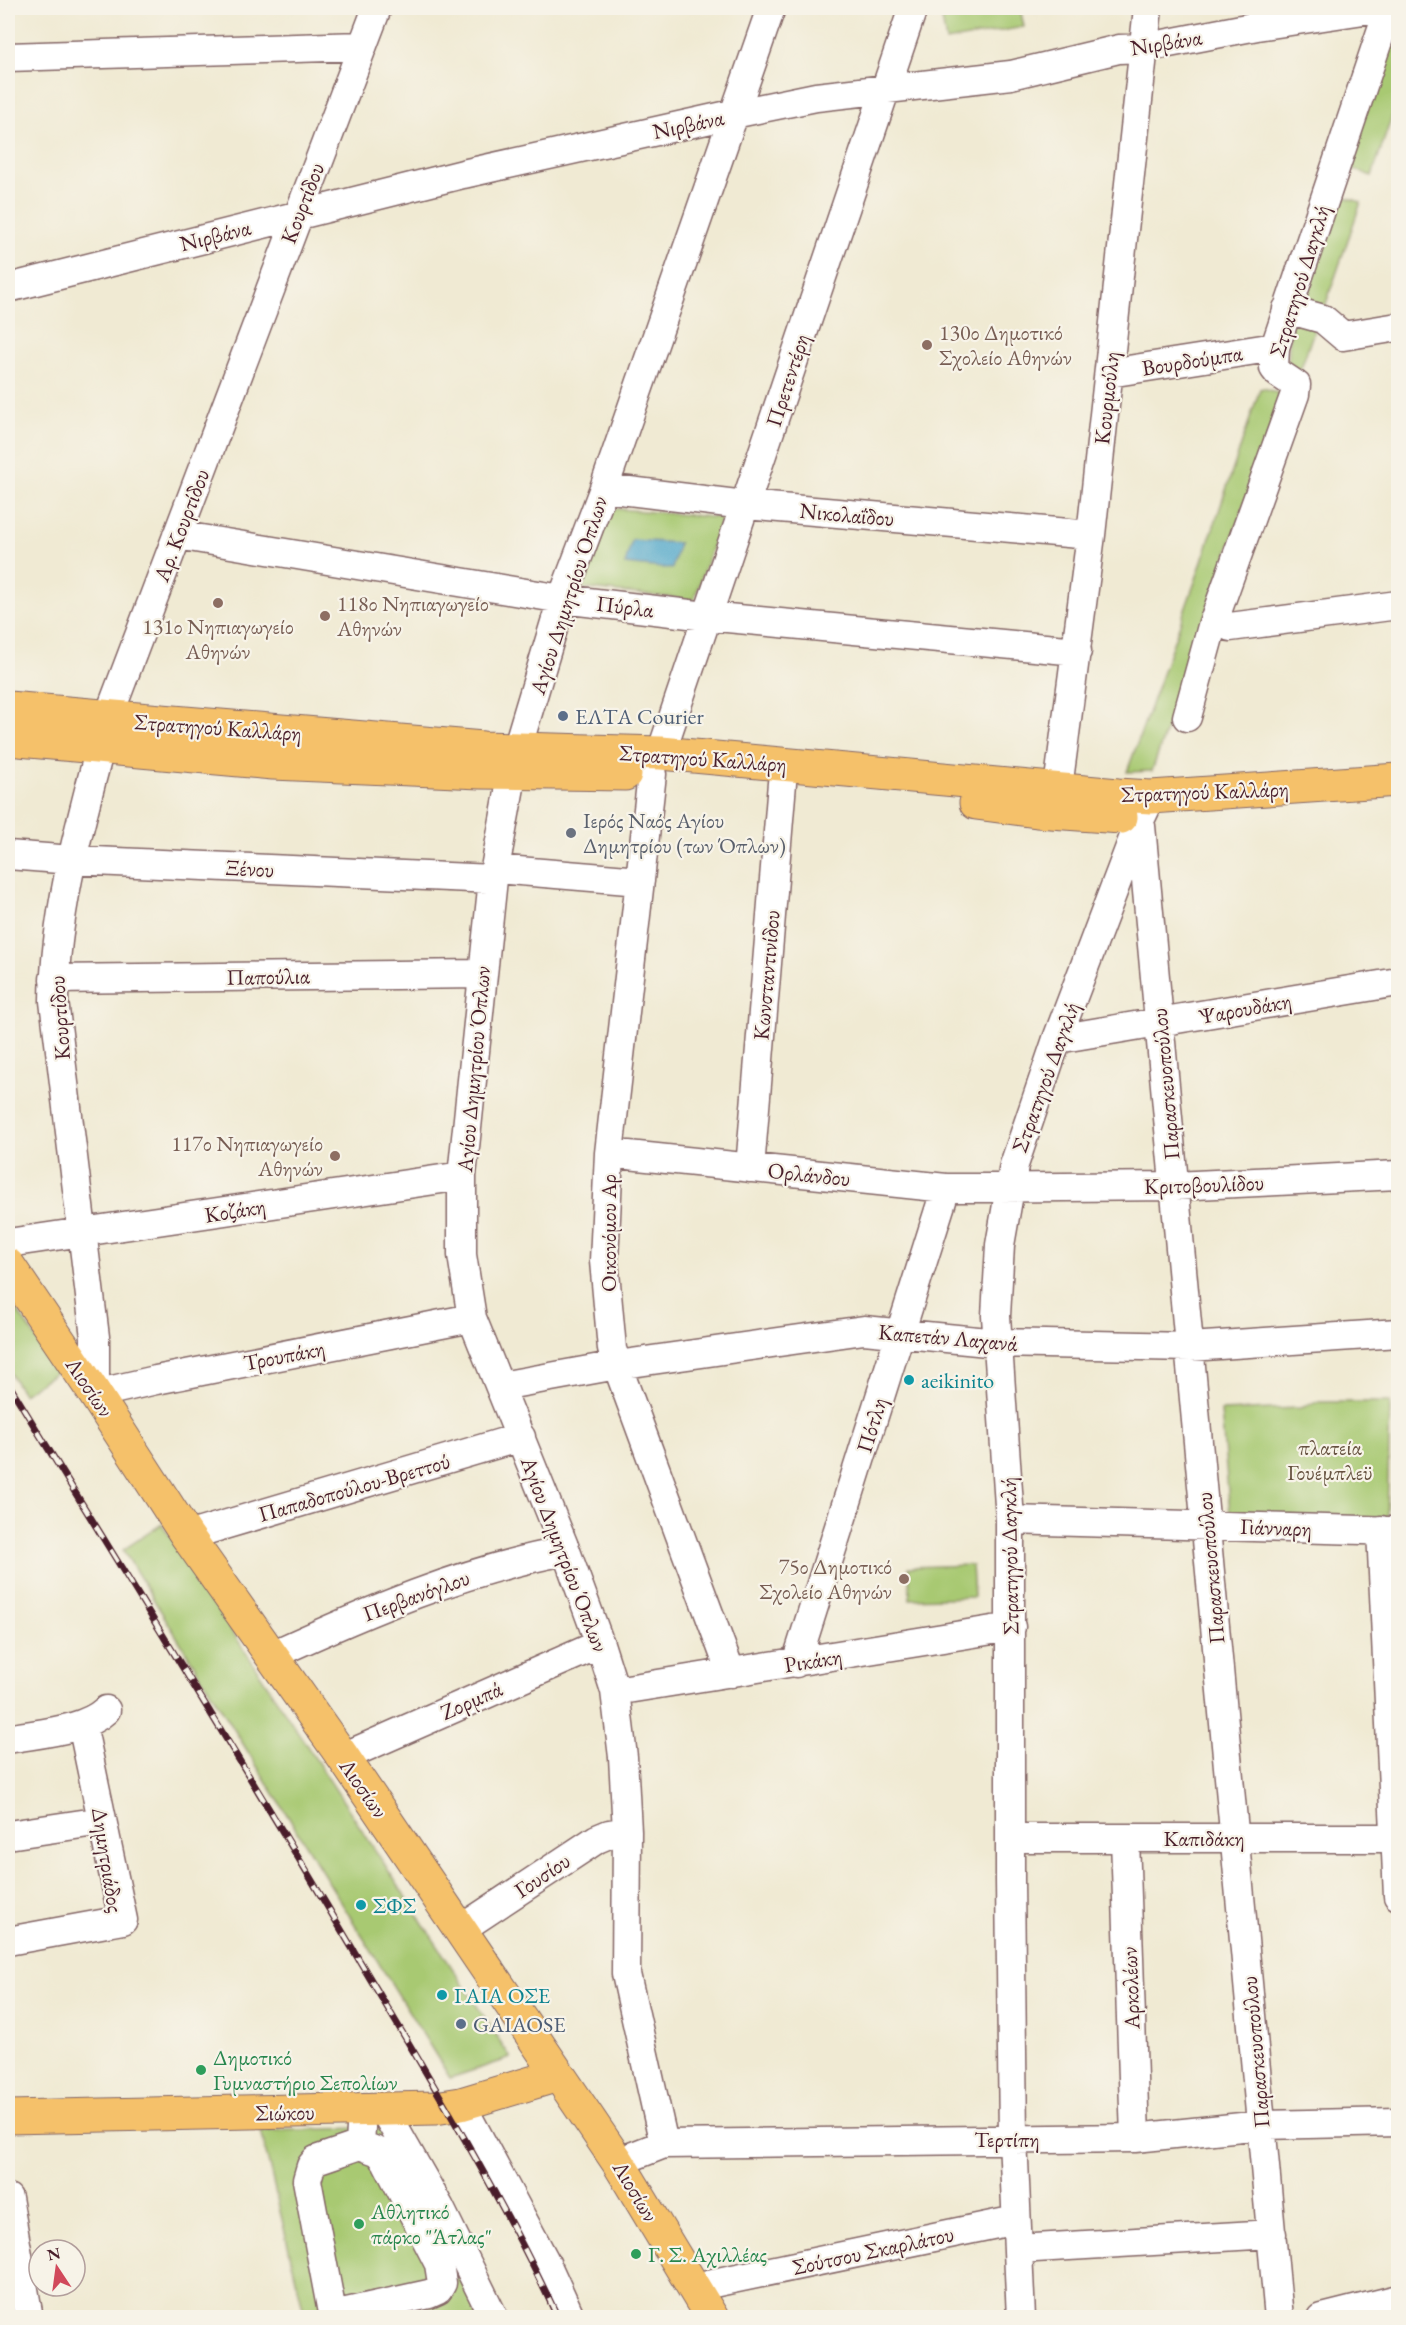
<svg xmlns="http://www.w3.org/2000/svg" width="1406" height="2325" viewBox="0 0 1406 2325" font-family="'EB Garamond',serif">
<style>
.green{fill:#a8c972;stroke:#79744e;stroke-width:1.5}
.water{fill:#4ca5c9;stroke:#4b627a;stroke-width:1.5}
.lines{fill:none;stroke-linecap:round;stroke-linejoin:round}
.minor-casing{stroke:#846666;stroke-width:31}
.major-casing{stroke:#846666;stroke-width:35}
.minor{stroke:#fff;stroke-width:28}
.major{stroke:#f5c16b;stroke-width:33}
.rail-casing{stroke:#4a1f2b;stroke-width:7}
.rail{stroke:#f7f3e8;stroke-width:4.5;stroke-dasharray:14;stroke-linecap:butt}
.education-dot{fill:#8d6e63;stroke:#f7f3e8;stroke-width:2}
.service-dot{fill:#5c6f8a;stroke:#f7f3e8;stroke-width:2}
.worship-dot{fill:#6b7280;stroke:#f7f3e8;stroke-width:2}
.culture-dot{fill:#0f9aa8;stroke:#f7f3e8;stroke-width:2}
.leisure-dot{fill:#2e9e5b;stroke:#f7f3e8;stroke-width:2}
.labels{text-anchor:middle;stroke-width:4.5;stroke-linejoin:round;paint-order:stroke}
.street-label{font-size:22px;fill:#4a1f2b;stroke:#f7f3e8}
.education-label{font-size:22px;fill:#785e54;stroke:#f7f3e8;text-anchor:start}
.service-label{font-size:22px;fill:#4e5e75;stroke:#f7f3e8;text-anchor:start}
.worship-label{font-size:22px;fill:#5b616d;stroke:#f7f3e8;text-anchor:start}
.culture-label{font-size:22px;fill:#0d838f;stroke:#f7f3e8;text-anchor:start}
.park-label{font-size:22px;fill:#665240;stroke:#f7f3e8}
.leisure-label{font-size:22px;fill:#27864d;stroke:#f7f3e8;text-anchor:start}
</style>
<rect width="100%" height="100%" fill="#f7f3e8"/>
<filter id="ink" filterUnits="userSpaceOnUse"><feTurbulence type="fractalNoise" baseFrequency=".0167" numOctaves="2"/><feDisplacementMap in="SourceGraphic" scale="12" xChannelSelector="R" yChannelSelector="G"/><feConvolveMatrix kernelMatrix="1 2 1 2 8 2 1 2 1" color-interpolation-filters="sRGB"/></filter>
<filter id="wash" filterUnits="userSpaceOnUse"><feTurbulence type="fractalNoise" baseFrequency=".008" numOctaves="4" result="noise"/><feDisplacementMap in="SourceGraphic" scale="24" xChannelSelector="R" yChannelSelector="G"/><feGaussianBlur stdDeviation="1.35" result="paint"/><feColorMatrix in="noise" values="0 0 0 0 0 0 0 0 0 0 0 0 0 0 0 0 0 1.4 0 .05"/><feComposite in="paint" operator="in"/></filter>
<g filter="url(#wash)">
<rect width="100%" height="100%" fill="#f0ead3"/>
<!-- green -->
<path class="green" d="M 940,8 L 1020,8 L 1024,27 L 946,41 Z
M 1381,44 L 1398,46 L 1398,98 L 1372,176 L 1340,165 Z
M 1338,195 L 1361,202 L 1323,312 L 1293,304 Z
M 1291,314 L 1317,322 L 1299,374 L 1288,366 Z
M 1264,388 L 1282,395 L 1152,771 L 1127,772 L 1196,579 L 1260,389 Z
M 608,508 L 722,518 L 694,600 L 581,588 Z
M 8,1297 L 58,1371 L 23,1394 L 8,1370 Z
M 1317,1402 L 1390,1402 L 1387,1520 L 1230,1514 L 1221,1411 L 1301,1408 Z
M 162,1524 L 511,2058 L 450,2078 L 123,1550 Z
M 972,1565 L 974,1597 L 910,1599 L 909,1567 Z
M 361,2128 L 386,2129 L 483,2317 L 305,2317 L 261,2131 Z"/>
<!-- water -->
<path class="water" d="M 632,540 L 679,543 L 672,569 L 625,564 Z"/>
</g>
<g filter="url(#ink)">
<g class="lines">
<defs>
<path id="minor" d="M 377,8 L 108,718 C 84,811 55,904 54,1001 L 95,1337 L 95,1394 L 156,1380 L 472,1318
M 8,57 L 362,46
M 8,288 L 463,174 L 733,114 L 816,97 L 1011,75 L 1119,49 L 1143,48 L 1257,26 L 1377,8
M 1287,309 L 1323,319 L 1343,336 L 1398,327
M 1109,373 L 1275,347
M 604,488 L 745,505 L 1091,535
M 177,535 L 562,599 L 706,616 L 1077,651
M 1230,627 L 1398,605
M 1187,717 L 1212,626 L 1295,394 L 1296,385 L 1278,373 L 1274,368 L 1275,347 L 1389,8
M 661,753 L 913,8
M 652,774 L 609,1153 L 604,1261 L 612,1349 L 617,1365 L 731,1673
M 1058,788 L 1091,535 L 1148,8
M 1141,826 L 1279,2318
M 8,855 L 72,860 L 493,879
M 495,869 L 640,881
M 54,979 L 481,974
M 1057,1039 L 1398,982
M 609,1153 L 946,1188 L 1175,1186 L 1398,1175
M 750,1168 L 782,783
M 8,1243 L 462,1176
M 501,1386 L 617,1365 L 864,1330 L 998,1343 L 1190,1347 L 1398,1333
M 1010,1520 L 1398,1531
M 1381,1530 L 1398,1896
M 187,1536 L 521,1437
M 272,1655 C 366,1612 463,1570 566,1551
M 796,1663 L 946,1188
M 615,1691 L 1011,1627
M 8,1739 C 38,1733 84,1731 106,1710
M 343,1757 L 600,1644
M 8,1835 L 102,1821
M 1010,1838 L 1398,1838
M 1125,1838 L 1135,2138
M 461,1929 L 597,1839 L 609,1834 L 627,1831
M 8,1941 L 123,1920 L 82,1724
M 461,2104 L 545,2261 L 571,2318
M 384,2110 L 440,2208 L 494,2318
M 664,2144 L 626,1974 L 627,1831 L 623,1757 L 615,1691 L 600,1644 L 566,1551 L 472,1318 L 462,1255 L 462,1176 L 493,879 L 517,749 L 562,599 L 604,488 L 771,8
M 618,2162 L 664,2144 L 1135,2138 L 1261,2125 L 1398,2122
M 8,2198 L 29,2318
M 1018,2249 L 1272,2234
M 694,2287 L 1016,2220
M 333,2315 L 429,2294 L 438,2290 L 442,2283 L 439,2264 L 386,2161 L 379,2152 L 360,2145
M 333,2318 L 307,2180 L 311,2166 L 316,2160 L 360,2145 L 361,2127
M 1021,2318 L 1013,2138 L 1010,1880 L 1010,1520 L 996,1316 L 1000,1245 L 1014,1165 L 1057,1039 L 1141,818 L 1151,797
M 1322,2318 L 1398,2299"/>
<path id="major" d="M 8,708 L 483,748 L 661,753 L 1118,795 L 1151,797 L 1398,780
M 8,739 L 273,763 L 480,772 L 625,774
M 976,803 L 1037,811 L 1121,817
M 8,1265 L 95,1394 L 187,1536 L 343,1757 L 618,2162 L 712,2318
M 8,2117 L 435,2108 L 461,2104 L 558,2075"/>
</defs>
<!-- minor casing -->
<use href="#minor" class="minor-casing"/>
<!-- major casing -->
<use href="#major" class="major-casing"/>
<!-- minor -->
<use href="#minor" class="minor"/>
<!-- major -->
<use href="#major" class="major"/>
<defs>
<path id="rail" d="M 8,1383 C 127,1578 249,1772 365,1970 C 433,2084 502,2197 558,2318"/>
</defs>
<!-- rail casing -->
<use href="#rail" class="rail-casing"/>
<!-- rail -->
<use href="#rail" class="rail"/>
</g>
</g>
<!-- markers -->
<g class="education-dot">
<circle cx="927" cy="345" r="6"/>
<circle cx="218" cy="603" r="6"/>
<circle cx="325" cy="616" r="6"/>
<circle cx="335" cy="1156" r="6"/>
<circle cx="904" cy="1579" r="6"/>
</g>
<g class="service-dot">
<circle cx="563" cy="716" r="6"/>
<circle cx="461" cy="2024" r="6"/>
</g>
<circle class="worship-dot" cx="571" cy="833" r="6"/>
<g class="culture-dot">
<circle cx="909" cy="1380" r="6"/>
<circle cx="361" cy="1905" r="6"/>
<circle cx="442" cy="1995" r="6"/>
</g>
<g class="leisure-dot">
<circle cx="201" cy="2070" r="6"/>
<circle cx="359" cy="2224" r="6"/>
<circle cx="636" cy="2254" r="6"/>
</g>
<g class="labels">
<!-- street labels -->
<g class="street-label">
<text transform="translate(1166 42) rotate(-9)" y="8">Νιρβάνα</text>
<text transform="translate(688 124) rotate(-12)" y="8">Νιρβάνα</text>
<text transform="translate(302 203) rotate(-69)" y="8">Κουρτίδου</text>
<text transform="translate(215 235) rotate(-14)" y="8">Νιρβάνα</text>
<text transform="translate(1299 281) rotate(-73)" y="8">Στρατηγού Δαγκλή</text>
<text transform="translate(1192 360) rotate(-9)" y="8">Βουρδούμπα</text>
<text transform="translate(787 380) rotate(-72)" y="8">Πρετεντέρη</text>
<text transform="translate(1106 398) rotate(-84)" y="8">Κουρμούλη</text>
<text transform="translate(847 514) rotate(5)" y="8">Νικολαΐδου</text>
<text transform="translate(181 525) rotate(-69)" y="8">Αρ. Κουρτίδου</text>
<text transform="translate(568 595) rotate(-72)" y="8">Αγίου Δημητρίου Όπλων</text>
<text transform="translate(625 606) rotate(7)" y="8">Πύρλα</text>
<text transform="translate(218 727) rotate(4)" y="8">Στρατηγού Καλλάρη</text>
<text transform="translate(703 758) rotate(4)" y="8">Στρατηγού Καλλάρη</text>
<text transform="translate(1205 791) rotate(-2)" y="8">Στρατηγού Καλλάρη</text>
<text transform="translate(250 868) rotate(3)" y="8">Ξένου</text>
<text transform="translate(766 975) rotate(-85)" y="8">Κωνσταντινίδου</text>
<text transform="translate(268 976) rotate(-1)" y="8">Παπούλια</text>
<text transform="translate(1245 1008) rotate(-10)" y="8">Ψαρουδάκη</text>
<text transform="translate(59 1018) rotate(-94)" y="8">Κουρτίδου</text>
<text transform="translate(473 1069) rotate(-85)" y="8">Αγίου Δημητρίου Όπλων</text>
<text transform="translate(1045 1077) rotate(-70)" y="8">Στρατηγού Δαγκλή</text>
<text transform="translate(1165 1084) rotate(-95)" y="8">Παρασκευοπούλου</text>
<text transform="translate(809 1174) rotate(6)" y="8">Ορλάνδου</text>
<text transform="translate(1204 1184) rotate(-2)" y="8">Κριτοβουλίδου</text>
<text transform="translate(235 1210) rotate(-9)" y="8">Κοζάκη</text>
<text transform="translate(608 1233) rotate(-90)" y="8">Οικονόμου Αρ</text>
<text transform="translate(948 1337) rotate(5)" y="8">Καπετάν Λαχανά</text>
<text transform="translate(284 1355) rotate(-11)" y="8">Τρουπάκη</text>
<text transform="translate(90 1387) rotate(56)" y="8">Λιοσίων</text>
<text transform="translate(871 1425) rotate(-73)" y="8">Πότλη</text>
<text transform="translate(354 1487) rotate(-16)" y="8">Παπαδοπούλου-Βρεττού</text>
<text transform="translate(1276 1527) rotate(2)" y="8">Γιάνναρη</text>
<text transform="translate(565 1554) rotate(69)" y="8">Αγίου Δημητρίου Όπλων</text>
<text transform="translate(1009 1556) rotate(-91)" y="8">Στρατηγού Δαγκλή</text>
<text transform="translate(1210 1568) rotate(-95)" y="8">Παρασκευοπούλου</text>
<text transform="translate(416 1595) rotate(-20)" y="8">Περβανόγλου</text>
<text transform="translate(813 1660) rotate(-9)" y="8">Ρικάκη</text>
<text transform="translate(471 1700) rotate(-24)" y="8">Ζορμπά</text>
<text transform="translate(364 1788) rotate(55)" y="8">Λιοσίων</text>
<text x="1204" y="1846">Καπιδάκη</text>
<text transform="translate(108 1860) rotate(81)" y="8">Δημητριάδος</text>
<text transform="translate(542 1875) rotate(-34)" y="8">Γουσίου</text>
<text transform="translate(1130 1988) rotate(-92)" y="8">Αρκολέων</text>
<text transform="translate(1255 2052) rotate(-95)" y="8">Παρασκευοπούλου</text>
<text transform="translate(285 2112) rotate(-1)" y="8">Σιώκου</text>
<text x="1007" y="2147">Τερτίπη</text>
<text transform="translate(636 2191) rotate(59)" y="8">Λιοσίων</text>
<text transform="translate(873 2250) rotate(-12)" y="8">Σούτσου Σκαρλάτου</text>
</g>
<!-- education labels -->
<g class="education-label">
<text x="939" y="340">130ο Δημοτικό<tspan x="939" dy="25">Σχολείο Αθηνών</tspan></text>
<text x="337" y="611">118ο Νηπιαγωγείο<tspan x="337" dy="25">Αθηνών</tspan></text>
<text x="218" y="634" text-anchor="middle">131ο Νηπιαγωγείο<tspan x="218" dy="25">Αθηνών</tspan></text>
<text x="323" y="1151" text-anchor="end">117ο Νηπιαγωγείο<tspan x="323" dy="25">Αθηνών</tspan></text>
<text x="892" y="1574" text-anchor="end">75ο Δημοτικό<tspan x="892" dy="25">Σχολείο Αθηνών</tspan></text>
</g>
<!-- service labels -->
<g class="service-label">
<text x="575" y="724">ΕΛΤΑ Courier</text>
<text x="473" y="2032">GAIAOSE</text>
</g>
<!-- worship labels -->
<g class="worship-label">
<text x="583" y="828">Ιερός Ναός Αγίου<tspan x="583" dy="25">Δημητρίου (των Όπλων)</tspan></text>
</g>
<!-- culture labels -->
<g class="culture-label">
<text x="921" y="1388">aeikinito</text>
<text x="373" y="1913">ΣΦΣ</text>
<text x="454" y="2003">ΓΑΙΑ ΟΣΕ</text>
</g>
<!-- park labels -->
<g class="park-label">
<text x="1330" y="1455">πλατεία<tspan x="1330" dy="25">Γουέμπλεϋ</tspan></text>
</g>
<!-- leisure labels -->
<g class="leisure-label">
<text x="213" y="2065">Δημοτικό<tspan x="213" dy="25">Γυμναστήριο Σεπολίων</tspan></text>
<text x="371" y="2219">Αθλητικό<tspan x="371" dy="25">πάρκο "Άτλας"</tspan></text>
<text x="648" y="2262">Γ. Σ. Αχιλλέας</text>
</g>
</g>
<!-- margin -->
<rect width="1406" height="2325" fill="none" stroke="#f7f3e8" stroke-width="30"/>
<!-- north arrow -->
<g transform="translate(57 2268) rotate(347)"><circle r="28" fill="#f7f3e8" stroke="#b29e9c" stroke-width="1.5"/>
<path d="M0-4.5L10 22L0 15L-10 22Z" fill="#d1495b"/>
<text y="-9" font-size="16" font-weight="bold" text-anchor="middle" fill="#4a1f2b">N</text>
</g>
</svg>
